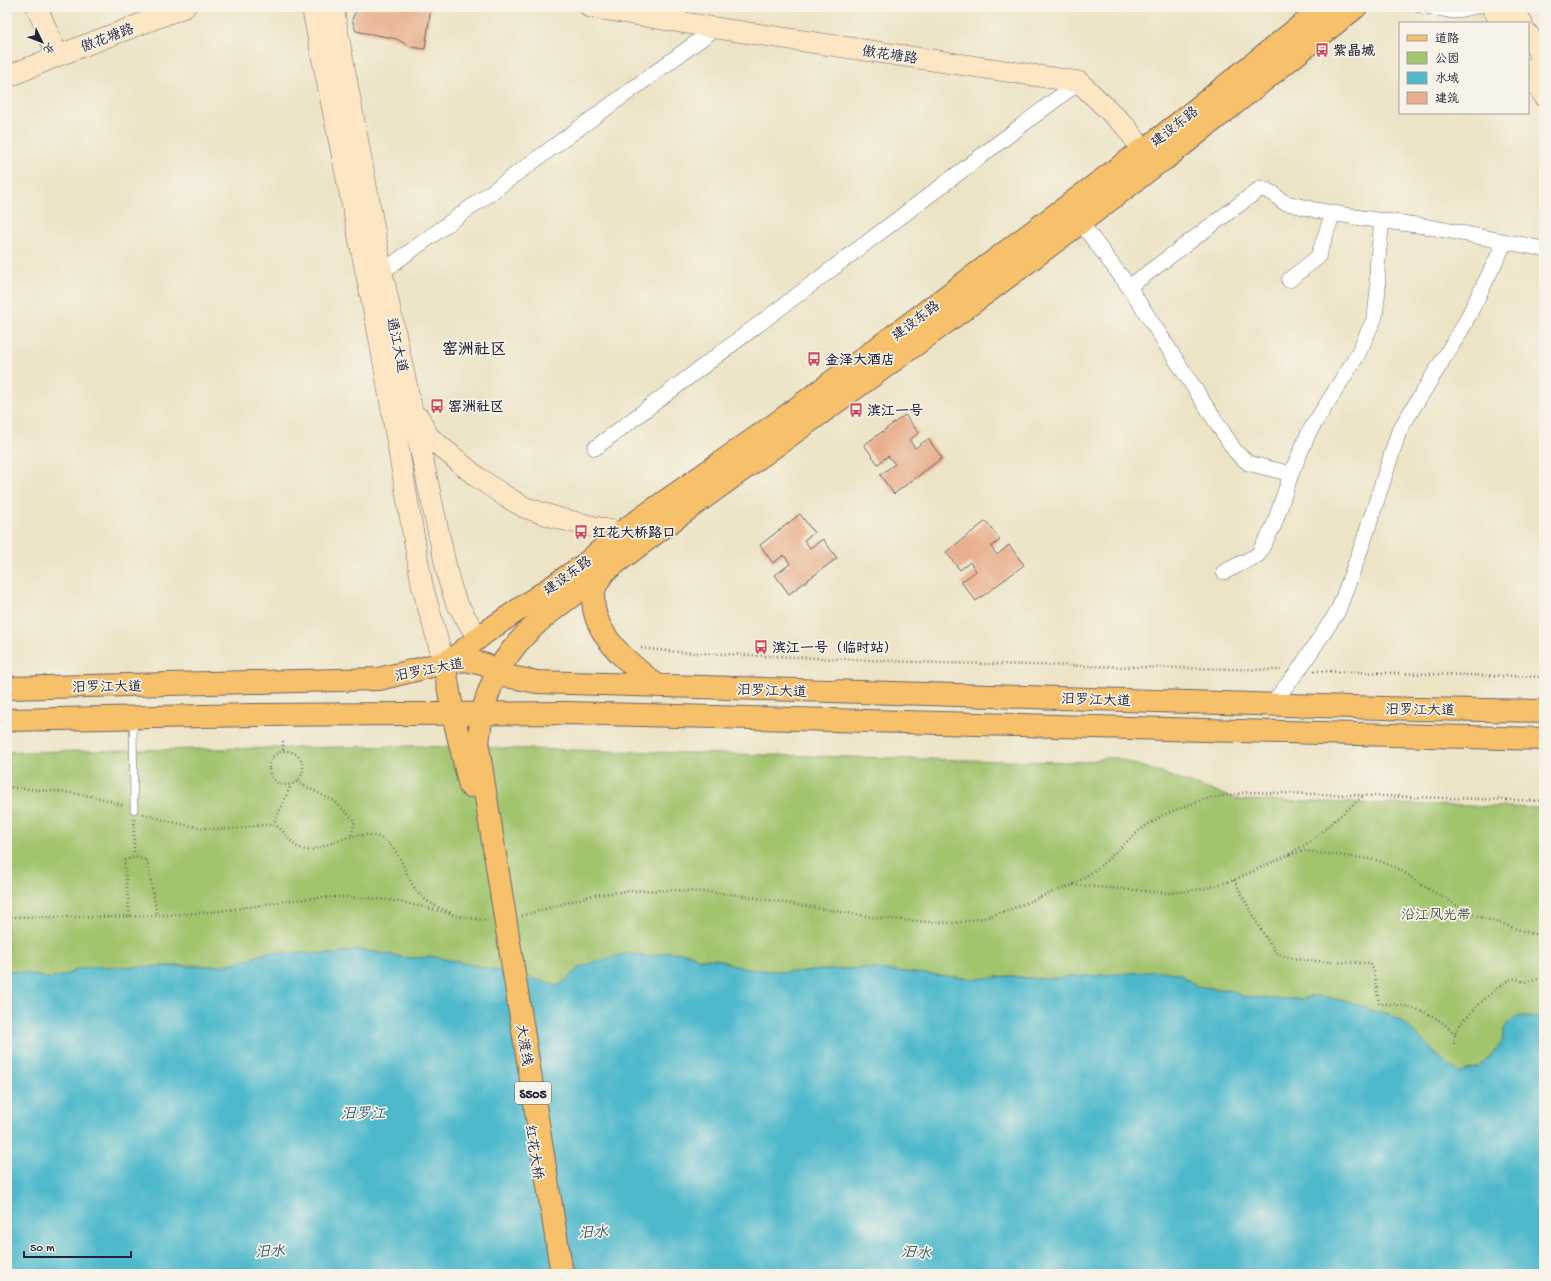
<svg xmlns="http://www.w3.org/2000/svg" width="1551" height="1281" viewBox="0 0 1551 1281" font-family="'Gochi Hand','LXGW WenKai TC',sans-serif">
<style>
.green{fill:#a1c46d;stroke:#627354}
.water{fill:#4fb9cc;stroke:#386e84}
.building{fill:#e9af8c}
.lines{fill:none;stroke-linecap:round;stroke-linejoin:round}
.lane-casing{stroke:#69666c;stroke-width:8}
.street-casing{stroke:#69666c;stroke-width:16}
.secondary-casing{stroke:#69666c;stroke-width:22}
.primary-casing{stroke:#69666c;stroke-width:24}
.path{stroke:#69666c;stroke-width:2.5;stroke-dasharray:1 3;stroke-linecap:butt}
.lane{stroke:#fff;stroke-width:7}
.street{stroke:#fff;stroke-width:15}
.secondary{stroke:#fce6c4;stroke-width:21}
.primary{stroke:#f7c06b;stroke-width:22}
.primary-bridge-casing{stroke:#69666c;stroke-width:24;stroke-linecap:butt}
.primary-bridge{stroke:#f7c06b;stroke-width:22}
.labels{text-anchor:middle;stroke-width:3.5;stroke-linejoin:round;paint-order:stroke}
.shield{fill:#f7f3e8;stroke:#62616f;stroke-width:1}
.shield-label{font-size:13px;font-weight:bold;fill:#22223b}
.street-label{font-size:14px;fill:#22223b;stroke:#f7f3e8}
.poi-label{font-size:14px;font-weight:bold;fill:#22223b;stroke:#f7f3e8;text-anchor:start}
.park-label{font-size:14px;fill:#48534a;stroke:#f7f3e8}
.water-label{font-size:15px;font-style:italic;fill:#32576e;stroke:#f7f3e8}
.quarter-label{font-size:16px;font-weight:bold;fill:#22223b;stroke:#f7f3e8}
</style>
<rect width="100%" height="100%" fill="#f7f3e8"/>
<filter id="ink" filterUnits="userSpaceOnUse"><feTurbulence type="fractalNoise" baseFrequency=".025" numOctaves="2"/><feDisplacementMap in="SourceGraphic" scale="8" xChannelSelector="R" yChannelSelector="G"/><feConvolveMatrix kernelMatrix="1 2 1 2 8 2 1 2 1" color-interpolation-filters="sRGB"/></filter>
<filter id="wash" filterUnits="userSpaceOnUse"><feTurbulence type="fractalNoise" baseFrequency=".012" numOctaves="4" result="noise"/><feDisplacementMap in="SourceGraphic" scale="16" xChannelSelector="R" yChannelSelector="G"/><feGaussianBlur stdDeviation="0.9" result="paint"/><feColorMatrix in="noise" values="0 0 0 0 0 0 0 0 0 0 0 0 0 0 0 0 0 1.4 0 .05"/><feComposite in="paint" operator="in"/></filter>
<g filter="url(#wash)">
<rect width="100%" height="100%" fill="#ede4c6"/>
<!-- green -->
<path class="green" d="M 414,746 L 1005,761 L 1086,762 L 1105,758 L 1117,758 L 1240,800 L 1544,808 L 1544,1016 L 1534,1018 L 1525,1016 L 1509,1022 L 1504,1030 L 1502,1042 L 1493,1053 L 1477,1068 L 1459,1073 L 1448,1065 L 1404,1023 L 1387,1013 L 1376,1012 L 1357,1004 L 1326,997 L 1316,996 L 1301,999 L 1275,999 L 1241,996 L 1233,991 L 1196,986 L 1180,974 L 1038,979 L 1010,976 L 975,979 L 864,968 L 789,972 L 745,969 L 716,959 L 700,959 L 688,953 L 668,952 L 647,957 L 629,953 L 577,969 L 565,981 L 557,986 L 543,981 L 468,964 L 434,957 L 407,958 L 358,949 L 337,954 L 269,952 L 243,961 L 220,966 L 193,965 L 77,969 L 68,974 L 50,979 L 23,972 L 7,971 L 7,752 Z"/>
<!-- water -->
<path class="water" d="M 358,949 L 407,958 L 434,957 L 468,964 L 543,981 L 557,986 L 565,981 L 577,969 L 596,961 L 629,953 L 647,957 L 668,952 L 688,953 L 700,959 L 716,959 L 745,969 L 789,972 L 864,968 L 975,979 L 1010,976 L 1038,979 L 1162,971 L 1180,974 L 1196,986 L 1233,991 L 1241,996 L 1275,999 L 1301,999 L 1316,996 L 1326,997 L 1357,1004 L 1376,1012 L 1387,1013 L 1404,1023 L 1448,1065 L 1459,1072 L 1477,1068 L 1493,1053 L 1502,1042 L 1504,1030 L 1509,1022 L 1516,1017 L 1525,1016 L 1534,1018 L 1544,1016 L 1544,1274 L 7,1274 L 7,971 L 23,972 L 50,979 L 68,974 L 77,969 L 91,967 L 220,966 L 243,961 L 269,952 L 337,954 Z"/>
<g id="blocks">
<!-- building -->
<path class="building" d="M 358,7 L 431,7 L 425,49 L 411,47 L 397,39 L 356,31 L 352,19 Z
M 905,415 L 919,433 L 909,440 L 915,448 L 928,439 L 942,458 L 894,494 L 880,475 L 895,464 L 888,456 L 878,464 L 864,445 Z
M 800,514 L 814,533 L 804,540 L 810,548 L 823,539 L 837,558 L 789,594 L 775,575 L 790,564 L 784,555 L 773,563 L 760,545 Z
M 986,521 L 1000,540 L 991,547 L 997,555 L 1009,545 L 1024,565 L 976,601 L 961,582 L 976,571 L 970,562 L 960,570 L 946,552 Z"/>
</g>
</g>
<g filter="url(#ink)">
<use href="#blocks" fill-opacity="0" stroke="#69666c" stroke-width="1"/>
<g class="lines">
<defs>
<path id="lane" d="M 1409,7 L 1454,15 L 1489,7
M 133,719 L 134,810"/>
<path id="street" d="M 1081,223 L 1129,287 L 1235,451 L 1248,463 L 1291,474
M 375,274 L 382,272 L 716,28
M 1289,280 L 1318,257 L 1333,213
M 1129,287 L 1261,188 L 1274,194 L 1283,202 L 1315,210 L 1361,218 L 1424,226 L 1544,249
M 595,448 L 1079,82
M 1224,572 L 1258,555 L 1274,525 L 1291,474 L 1309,432 L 1357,356 L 1375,317 L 1378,289 L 1377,268 L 1382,220
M 1271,705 L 1298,671 L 1338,611 L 1364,540 L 1399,431 L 1463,327 L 1505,242"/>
<path id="secondary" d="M 37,7 L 57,56
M 312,7 L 379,336 L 422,585 L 444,663
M 333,7 L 382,272 L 449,581 L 456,602 L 478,638
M 590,7 L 716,28 L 1079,82 L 1125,126 L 1153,164
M 1492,7 L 1501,23
M 1512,7 L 1522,23
M 1528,34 L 1544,61
M 1528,69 L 1544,96
M 7,77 L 57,56 L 185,7
M 419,418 L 428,436 L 477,477 L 505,496 L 524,507 L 557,518 L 620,533"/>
<path id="primary" d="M 604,572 C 601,578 595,585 594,591 C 587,631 630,665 658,686
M 446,662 L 456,656 L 486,632 L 585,564 L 620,533 L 774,425 L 1142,150 L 1151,145 L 1324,7
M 444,663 L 453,714 L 470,786
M 7,688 L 379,679 L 444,663 L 466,660 L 486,665 L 511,677 L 537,682 L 1416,709 L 1544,711
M 7,720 L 254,715 L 566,713 L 1544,739
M 504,911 L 478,747 C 480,712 490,678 512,650 C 533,622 564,602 591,582 C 630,552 669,523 709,494 C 858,386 1009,279 1154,166 L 1165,159 L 1356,7"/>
</defs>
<!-- lane casing -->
<use href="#lane" class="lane-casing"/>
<!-- street casing -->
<use href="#street" class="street-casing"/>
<!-- secondary casing -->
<use href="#secondary" class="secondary-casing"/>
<!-- primary casing -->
<use href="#primary" class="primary-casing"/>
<!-- path -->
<path class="path" d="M 641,648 L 675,652 L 940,663 L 1281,670
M 1314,671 L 1544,677
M 283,741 L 283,751
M269 768a17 17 0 1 1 34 0a17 17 0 1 1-34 0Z
M 297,782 L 334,801 L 355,821 L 351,836
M 7,787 C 48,792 84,790 124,806
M 143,814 C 172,822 199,830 230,829 C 243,829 258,824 272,825 C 287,827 288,849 308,850 C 312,850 316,848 320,847 C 340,841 360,829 381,838 C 401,848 405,877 418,893 C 427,903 440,908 452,913
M 134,819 L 134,857
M 273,825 L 291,785
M 1289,855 L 1305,851 L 1377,860 L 1401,870 L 1422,885 L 1469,913 L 1526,932 L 1544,936
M 1234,880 C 1242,894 1268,947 1279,954 C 1292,962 1352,963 1370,963 L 1374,971 L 1379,1004 C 1407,1003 1436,1013 1455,1034
M 1073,885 L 1169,893 L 1204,889 L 1234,880 L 1288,855 L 1311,841 L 1363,796
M 130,916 L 124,861 L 134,857 L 147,860 L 157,915
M 522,916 L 593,895 L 629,891 L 675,890 L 731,894 L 878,918 L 928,922 L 954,923 L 984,918 L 1014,908 L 1045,895 L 1073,885 L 1098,868 L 1141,829 L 1163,815 L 1204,799 L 1249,792 L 1544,801
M 7,917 C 74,917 142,918 210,912 C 253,908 295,897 339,897 C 367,897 396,900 423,907 C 445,912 465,919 488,920
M 1454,1048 C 1454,1041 1454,1035 1457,1029 C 1463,1019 1500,982 1512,979 C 1516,978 1520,980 1523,982 L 1544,978"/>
<!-- lane -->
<use href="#lane" class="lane"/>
<!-- street -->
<use href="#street" class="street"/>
<!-- secondary -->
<use href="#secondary" class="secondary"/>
<!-- primary -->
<use href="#primary" class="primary"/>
<defs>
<path id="primary-bridge" d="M 504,911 L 562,1274"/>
</defs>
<!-- primary-bridge casing -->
<use href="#primary-bridge" class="primary-bridge-casing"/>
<!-- primary-bridge -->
<use href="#primary-bridge" class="primary-bridge"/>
</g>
</g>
<!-- icons -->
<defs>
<symbol id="bus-bare" viewBox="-9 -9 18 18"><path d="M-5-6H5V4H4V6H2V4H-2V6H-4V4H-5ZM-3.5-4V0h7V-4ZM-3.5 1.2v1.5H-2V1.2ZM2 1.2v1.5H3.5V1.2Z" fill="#d1495b" stroke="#f7f3e8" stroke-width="2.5" paint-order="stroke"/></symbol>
</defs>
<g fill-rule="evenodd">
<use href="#bus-bare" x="1312" y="40" width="20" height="20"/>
<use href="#bus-bare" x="804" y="349" width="20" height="20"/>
<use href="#bus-bare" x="427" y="396" width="20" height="20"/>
<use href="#bus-bare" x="846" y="400" width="20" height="20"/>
<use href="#bus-bare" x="571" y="522" width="20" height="20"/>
<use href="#bus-bare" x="751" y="637" width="20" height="20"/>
</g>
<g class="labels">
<!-- shield labels -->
<rect class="shield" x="515" y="1082" width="36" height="22" rx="3"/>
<g class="shield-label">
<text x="533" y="1098">S505</text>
</g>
<!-- street labels -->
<g class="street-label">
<text transform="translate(107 37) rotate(-21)" y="5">傲花塘路</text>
<text transform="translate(890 54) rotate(8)" y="5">傲花塘路</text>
<text transform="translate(1174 126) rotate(-38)" y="5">建设东路</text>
<text transform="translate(915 320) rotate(-37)" y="5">建设东路</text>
<text transform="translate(398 345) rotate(78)" y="5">通江大道</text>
<text transform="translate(567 575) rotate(-36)" y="5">建设东路</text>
<text transform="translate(429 669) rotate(-11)" y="5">汨罗江大道</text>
<text transform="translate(107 686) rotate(-1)" y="5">汨罗江大道</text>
<text transform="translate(772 690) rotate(2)" y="5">汨罗江大道</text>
<text transform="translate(1096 699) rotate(2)" y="5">汨罗江大道</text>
<text transform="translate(1420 709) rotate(1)" y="5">汨罗江大道</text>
<text transform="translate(525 1045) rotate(81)" y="5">大渡线</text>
<text transform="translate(535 1152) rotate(81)" y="5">红花大桥</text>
</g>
<!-- poi labels -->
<g class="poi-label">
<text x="1333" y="55">紫晶城</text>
<text x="825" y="364">金泽大酒店</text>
<text x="448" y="411">窑洲社区</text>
<text x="867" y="415">滨江一号</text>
<text x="592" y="537">红花大桥路口</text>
<text x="772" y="652">滨江一号（临时站）</text>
</g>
<!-- park labels -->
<g class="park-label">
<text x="1436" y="919">沿江风光带</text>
</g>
<!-- water labels -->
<g class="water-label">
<text x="363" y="1118">汨罗江</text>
<text transform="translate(593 1232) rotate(-3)" y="5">汨水</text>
<text transform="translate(270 1251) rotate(-3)" y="5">汨水</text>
<text transform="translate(916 1252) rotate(5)" y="5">汨水</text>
</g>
<!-- quarter labels -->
<g class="quarter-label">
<text x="474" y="354">窑洲社区</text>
</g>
</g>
<!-- margin -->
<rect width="1551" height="1281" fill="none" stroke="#f7f3e8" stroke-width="24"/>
<!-- legend -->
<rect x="1399" y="22" width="130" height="92" fill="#f7f3e8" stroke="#a29fa3"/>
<rect x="1407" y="35" width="20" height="6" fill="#f7c06b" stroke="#a29fa3"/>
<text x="1435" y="42" font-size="12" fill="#22223b">道路</text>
<rect x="1407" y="52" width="20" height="12" fill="#a1c46d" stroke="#a29fa3"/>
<text x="1435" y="62" font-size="12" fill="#22223b">公园</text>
<rect x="1407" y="72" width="20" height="12" fill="#4fb9cc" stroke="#a29fa3"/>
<text x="1435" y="82" font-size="12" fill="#22223b">水域</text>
<rect x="1407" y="92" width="20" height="12" fill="#e9af8c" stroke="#a29fa3"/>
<text x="1435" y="102" font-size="12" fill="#22223b">建筑</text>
<!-- north arrow -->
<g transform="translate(42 42) rotate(133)" stroke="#f7f3e8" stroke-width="3" paint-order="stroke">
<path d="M0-3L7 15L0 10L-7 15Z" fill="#22223b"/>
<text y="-6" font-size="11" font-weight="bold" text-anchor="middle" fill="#22223b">北</text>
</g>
<!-- scale -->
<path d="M24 1251v6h107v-6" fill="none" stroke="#22223b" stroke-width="2"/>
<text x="30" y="1251" font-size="12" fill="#22223b" stroke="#f7f3e8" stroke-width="3" paint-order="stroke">50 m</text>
</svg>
